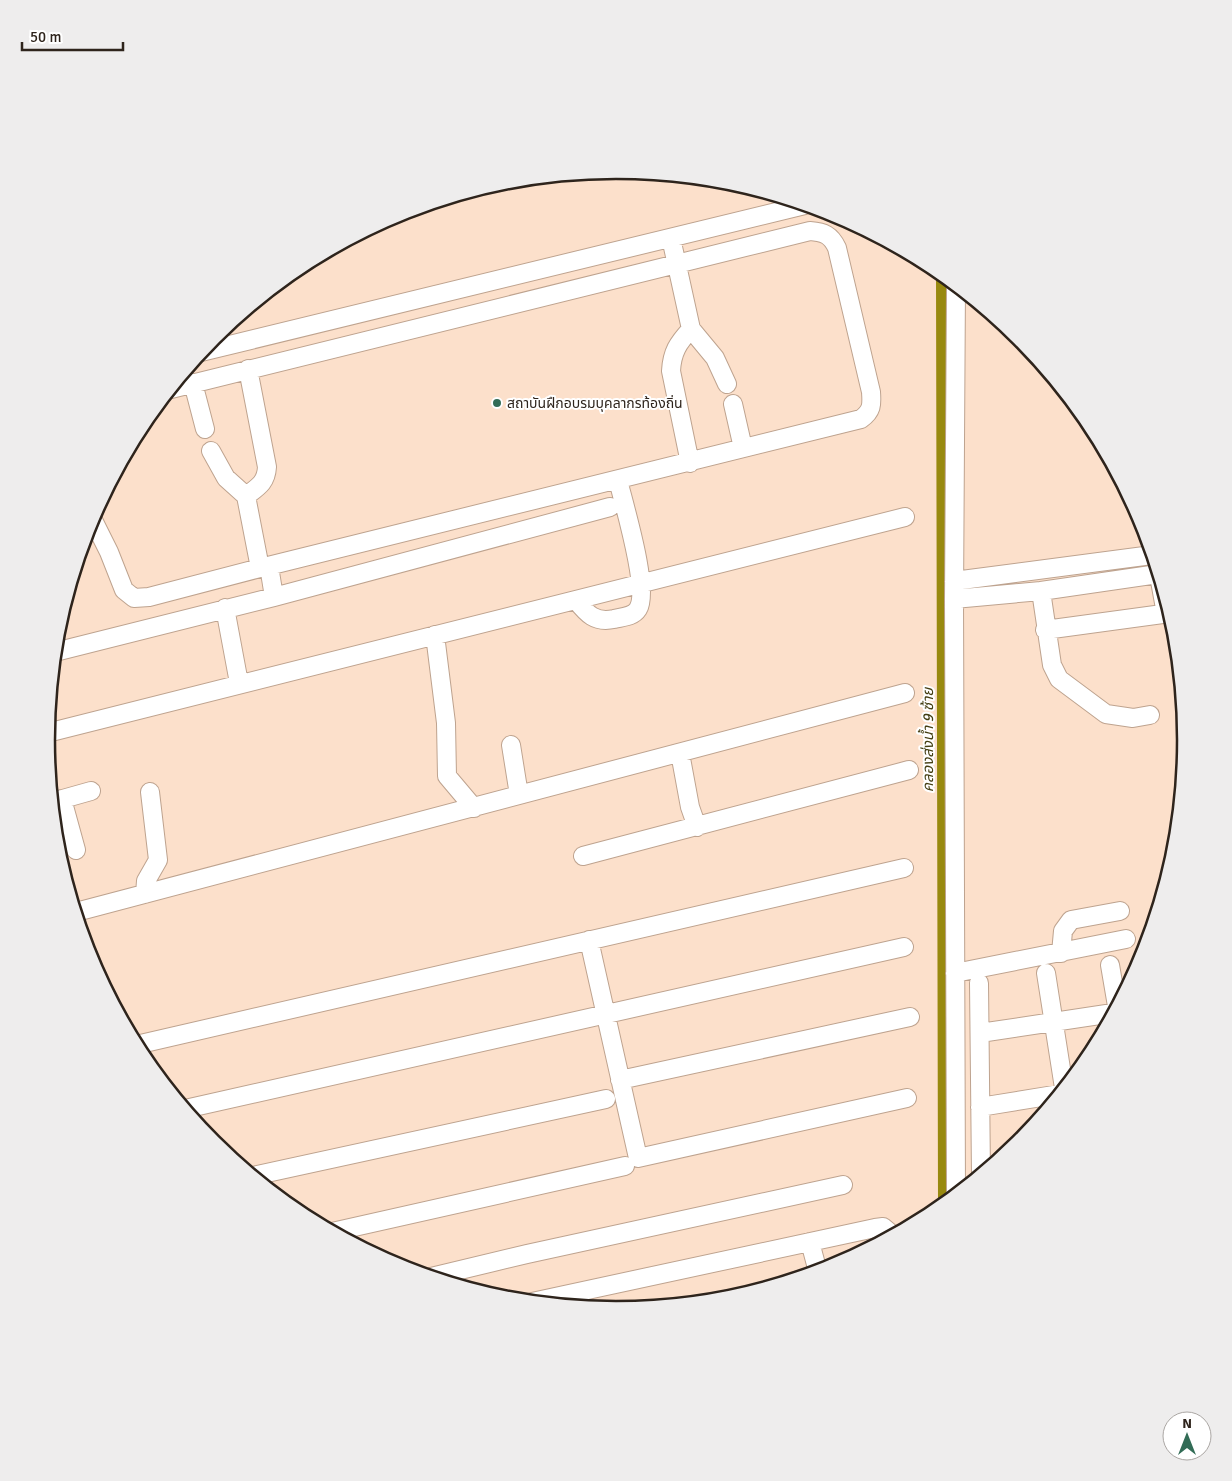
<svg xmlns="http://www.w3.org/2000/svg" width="1232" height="1481" viewBox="0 0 1232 1481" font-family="Signika,'Noto Sans Thai',sans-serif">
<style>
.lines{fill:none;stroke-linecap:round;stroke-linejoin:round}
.canal{stroke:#98890f;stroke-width:14}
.minor-casing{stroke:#bea38f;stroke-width:20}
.minor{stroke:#fff;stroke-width:18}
.poi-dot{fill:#326c56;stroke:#fff;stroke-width:2}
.labels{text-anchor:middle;stroke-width:4;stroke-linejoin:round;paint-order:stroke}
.poi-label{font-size:14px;fill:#2e241c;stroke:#fff;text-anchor:start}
.water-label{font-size:15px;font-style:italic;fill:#443e12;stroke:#fff}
.rim{fill:none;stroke:#2e241c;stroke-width:2.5}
</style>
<rect width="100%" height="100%" fill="#fce0cb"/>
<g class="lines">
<!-- canal -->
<path class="canal" d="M 943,275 L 945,1204"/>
<defs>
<path id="minor" d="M 671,238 L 691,329 L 715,358 L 727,384
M 956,286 L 954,599 L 956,1195
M 201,352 L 805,205
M 193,383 L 205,429
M 171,389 L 810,231 C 824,232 831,235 837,248 L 871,392 C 872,405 872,411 861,419 L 260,568 L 246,496 L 226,478 L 211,451
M 733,404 L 743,448
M 690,463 L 671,371 C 672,352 678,343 691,329
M 246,496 C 258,487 266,483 267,467 L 248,369
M 92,518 L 109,552 L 124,590 L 134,598 L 149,597 L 260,568
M 269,566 L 274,597
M 954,581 L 1152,555
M 1160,581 L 1166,614
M 1041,591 L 1052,665 L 1059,679 L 1106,714 L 1133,718 L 1150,715
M 954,599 L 1041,591 L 1158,574
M 576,600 C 587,614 595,623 614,619 C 622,617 633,617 638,609 C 650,590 624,505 618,480
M 225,608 L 239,683
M 1045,630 L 1170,613
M 435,635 L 446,723 L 447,776 L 474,808
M 55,652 L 274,597 L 610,507
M 47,733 L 905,517
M 511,745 L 519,795
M 680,753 L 690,807 L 697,827
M 62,799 L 76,850
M 52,802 L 91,791
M 583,856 L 909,770
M 145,894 L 146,881 L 158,860 L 150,792
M 76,912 L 905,693
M 589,940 L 638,1158 L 907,1098
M 1061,953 L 1063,931 L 1071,920 L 1120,911
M 1110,965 L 1117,1006
M 955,973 L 1126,939
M 1046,973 L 1064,1088
M 979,983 L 981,1175
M 980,1033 L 1113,1013
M 136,1045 L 904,868
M 620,1080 L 910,1017
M 980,1107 L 1060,1094
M 185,1109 L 904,947
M 253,1176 L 606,1099
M 332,1232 L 625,1166
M 810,1242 L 818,1272
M 431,1277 L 527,1254 L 843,1185
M 532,1302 L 875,1228 L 883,1227 L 889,1232 L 890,1237"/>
</defs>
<!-- minor casing -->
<use href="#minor" class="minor-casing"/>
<!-- minor -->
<use href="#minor" class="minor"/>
</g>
<!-- markers -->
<circle class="poi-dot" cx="497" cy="403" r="5"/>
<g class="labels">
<!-- poi labels -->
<g class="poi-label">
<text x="507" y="408">สถาบันฝึกอบรมบุคลากรท้องถิ่น</text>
</g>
<!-- water labels -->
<g class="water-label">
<text transform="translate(928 740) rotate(-90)" y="5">คลองส่งน้ำ 9 ซ้าย</text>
</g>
</g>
<!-- crop -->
<path d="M0 0H1232V1481H0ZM55 740a561 561 0 1 1 1122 0a561 561 0 1 1-1122 0Z" fill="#eeeded" fill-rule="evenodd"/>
<path class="rim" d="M55 740a561 561 0 1 1 1122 0a561 561 0 1 1-1122 0Z"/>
<!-- north arrow -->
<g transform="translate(1187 1436)"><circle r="24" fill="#ffffff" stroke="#aba7a4"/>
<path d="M0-4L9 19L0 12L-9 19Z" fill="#326c56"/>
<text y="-8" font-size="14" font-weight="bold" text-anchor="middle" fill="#2e241c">N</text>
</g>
<!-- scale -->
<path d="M22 42v8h101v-8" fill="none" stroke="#2e241c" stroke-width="2.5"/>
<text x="30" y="42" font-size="15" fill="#2e241c" stroke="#ffffff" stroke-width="4" paint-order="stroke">50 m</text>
</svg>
